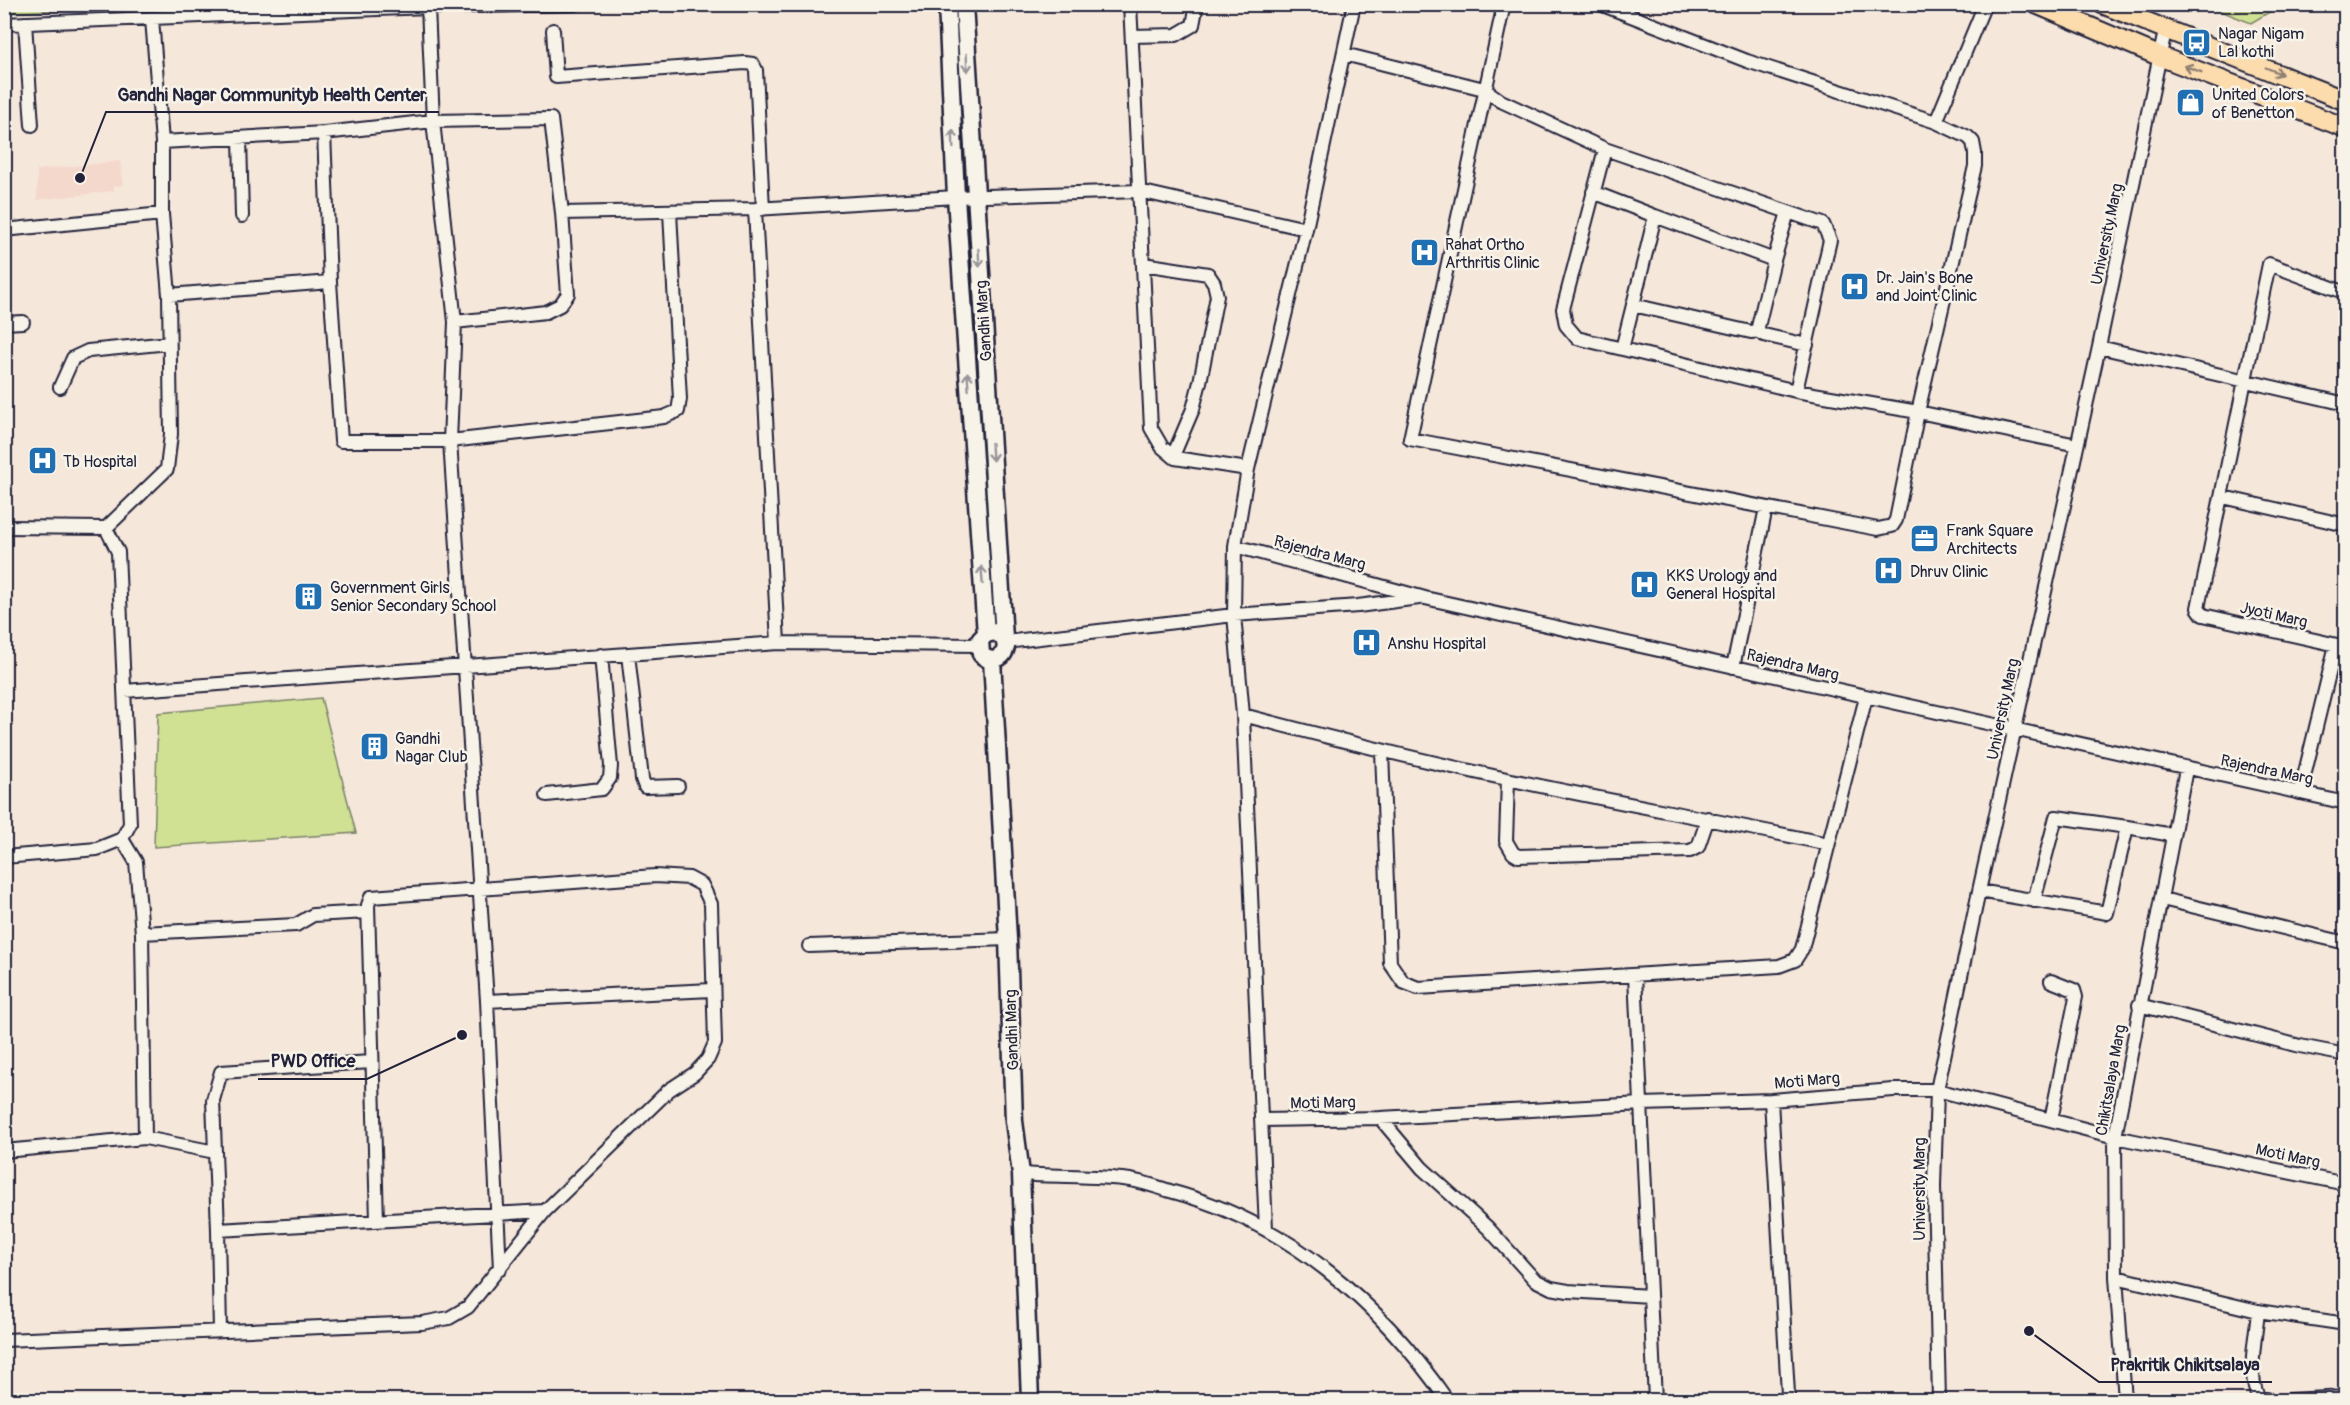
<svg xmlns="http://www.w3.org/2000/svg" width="2350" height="1405" viewBox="0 0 2350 1405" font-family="Pangolin,sans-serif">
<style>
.built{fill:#f4d8cc}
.green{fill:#d0e194;stroke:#798268;stroke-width:1.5}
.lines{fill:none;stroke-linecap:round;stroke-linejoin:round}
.minor-casing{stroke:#22223b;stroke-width:16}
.secondary-casing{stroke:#22223b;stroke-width:21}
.primary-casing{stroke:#22223b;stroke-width:22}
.minor{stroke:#f7f3e8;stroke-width:12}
.secondary{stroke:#f7f3e8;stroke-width:16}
.primary{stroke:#fcdcac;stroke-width:18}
.oneway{stroke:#97959a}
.oneway2{stroke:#8f7f74}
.labels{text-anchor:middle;stroke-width:5;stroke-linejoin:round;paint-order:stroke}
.poi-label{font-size:16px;fill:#22223b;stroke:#f7f3e8;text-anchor:start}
.street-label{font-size:16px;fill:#22223b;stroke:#f7f3e8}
.leader{fill:none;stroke:#22223b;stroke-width:2}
.callout-dot{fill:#22223b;stroke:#f7f3e8;stroke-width:2}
.callout-label{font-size:18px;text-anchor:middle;font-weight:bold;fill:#22223b;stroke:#f7f3e8;stroke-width:5;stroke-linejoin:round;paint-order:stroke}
</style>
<rect width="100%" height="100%" fill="#f6e7db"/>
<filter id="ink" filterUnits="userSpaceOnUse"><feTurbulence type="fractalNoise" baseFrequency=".0167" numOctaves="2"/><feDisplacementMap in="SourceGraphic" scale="12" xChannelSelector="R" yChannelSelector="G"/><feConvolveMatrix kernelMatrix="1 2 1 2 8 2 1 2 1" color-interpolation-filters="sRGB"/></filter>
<g filter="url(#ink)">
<!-- built -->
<path class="built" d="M 120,161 L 123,185 L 114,186 L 114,191 L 37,200 L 37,170 Z"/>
<!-- green -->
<path class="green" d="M 5,4 L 152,4 L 152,5 L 5,13 Z
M 2205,5 L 2205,4 L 2293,5 L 2281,5 L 2251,23 Z
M 321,698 L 356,833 L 154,847 L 158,713 Z"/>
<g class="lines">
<defs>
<path id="minor" d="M 1130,4 L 1151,428 L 1162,447 L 1175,458 L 1248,469
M 1504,4 L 1410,439 L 1878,529 L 1892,526 L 1896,520 L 1918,412 L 1975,166 L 1975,153 L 1973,142 L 1968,137 L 1936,122 L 1747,61 L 1600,4
M 428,7 L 433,121 L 455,322 L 450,441 L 487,1001 L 500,1269
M 25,23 L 32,125
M 4,24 L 428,7 L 576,4
M 553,30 L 556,77 L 745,63 L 753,64 L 756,70 L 763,209
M 1132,36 L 1176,35 L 1193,25 L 1197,4
M 1344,54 L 1484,89 L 1501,101 L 1605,149 L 1823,224 L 1830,240 L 1796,391
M 1936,122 L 1985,4
M 324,133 L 330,282 L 341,441 L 450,441 L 664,417 L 678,411 L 680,399 L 670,212
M 240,138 L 242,216
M 162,142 L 324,133 L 433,121 L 551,119 L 562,213 L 568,294 L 560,305 L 546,312 L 455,322
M 1605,149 L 1563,309 L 1566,325 L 1577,338 L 1796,391 L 1918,412 L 2077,445
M 1593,192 L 1655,216 L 1633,305
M 755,209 L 778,643
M 562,213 L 755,209 L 956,197 L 1139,191 L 1306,229
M 1655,216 L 1774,260
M 4,230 L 162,214
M 1143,264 L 1208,274 L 1214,283 L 1217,296 L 1200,382 L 1193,409 L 1173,456
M 2346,293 L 2269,264 L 2198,608 L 2203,615 L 2346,647
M 169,295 L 330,282
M 4,323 L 23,322
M 1757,331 L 1764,335 L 1807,345
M 2099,347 L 2346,404
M 1622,349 L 1633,305 L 1751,332 L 1757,331 L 1774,260 L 1788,212
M 60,387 L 73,358 L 88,351 L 169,343
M 2223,497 L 2346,525
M 4,527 L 106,528 L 118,552 L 130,824 L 122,839 L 97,849 L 4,857
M 106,528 L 167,469 L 171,434 L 169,295 L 162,214 L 162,142 L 152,19
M 1235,546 L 1425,598 L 2346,803
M 1006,642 L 1234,615 L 1358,606 L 1419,598
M 628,654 L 642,779 L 645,787 L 678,786
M 1733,667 L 1766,508
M 124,691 L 778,643 L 979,645
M 1243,715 C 1331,738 1418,760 1507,779 C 1614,802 1721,821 1828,844
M 1382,751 L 1390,963 L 1403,982 L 1418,988 L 1779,966 L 1795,960 L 1802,949 L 1866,697
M 1508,780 L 1506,841 L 1513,853 L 1518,856 L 1690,851 L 1698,847 L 1708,818
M 2300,793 L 2336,645
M 547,795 L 602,789 L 610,778 L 611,766 L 601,655
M 2127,827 L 2172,835
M 1979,891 L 2107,913 L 2127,827 L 2056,817 L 2034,901
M 2162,899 L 2346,943
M 142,933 L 296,925 L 313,915 L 368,912
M 809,946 L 1008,939
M 1635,975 L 1655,1400
M 2051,981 L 2074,990 L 2076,997 L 2051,1120
M 487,1001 L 712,990
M 2139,1005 L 2300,1046 L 2346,1055
M 371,1062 L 221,1072 L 213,1100 L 218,1230 L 545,1211
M 1771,1100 L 1788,1394 L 1784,1400
M 1380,1118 L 1422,1168 L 1488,1228 L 1535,1280 L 1551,1288 L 1568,1291 L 1650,1296
M 1261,1120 L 1380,1118 L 1642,1104 L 1771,1100 L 1893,1090 L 1937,1090 L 2115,1137 L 2346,1184
M 145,1138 L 215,1152
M 4,1151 L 145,1138 L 142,933 L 136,862 L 122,839
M 1021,1174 C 1057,1177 1095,1175 1130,1180 C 1143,1182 1157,1187 1170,1191 C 1287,1222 1379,1302 1447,1400
M 1266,1229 L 1243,715 L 1234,615 L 1235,546 L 1248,469 L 1306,229 L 1354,4
M 218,1230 L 220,1331
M 2116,1277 L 2258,1311 L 2346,1324
M 2258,1311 C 2256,1337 2247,1372 2258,1397 L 2270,1400
M 4,1340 L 422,1323 L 449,1318 L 468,1307 L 545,1211 L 669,1090 L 695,1073 L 708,1059 L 715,1043 L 711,904 L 702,885 L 689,878 L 655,876 L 371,897 L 368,905 L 377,1220
M 1939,1400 L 1934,1186 L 1937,1090 L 1979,891 L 2099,347 L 2165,31
M 2125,1400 L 2116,1277 L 2115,1137 L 2186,769
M 2289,1400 L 2346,1397"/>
<path id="secondary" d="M 947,4 L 956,197 L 986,634
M 964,4 L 1004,638 L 1006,647 C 1003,660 990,664 981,654 L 980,640 L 986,634 L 996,632 L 1004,638
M 992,660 L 1008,939 L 1014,1121 L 1021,1174 L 1030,1400"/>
<path id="primary" d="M 2036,4 L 2159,56 L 2346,128
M 2102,4 L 2346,101"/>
</defs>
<!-- minor casing -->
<use href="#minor" class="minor-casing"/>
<!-- secondary casing -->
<use href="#secondary" class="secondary-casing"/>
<!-- primary casing -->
<use href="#primary" class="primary-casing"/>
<!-- minor -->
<use href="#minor" class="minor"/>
<!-- secondary -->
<use href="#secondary" class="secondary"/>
<!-- primary -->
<use href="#primary" class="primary"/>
</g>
<!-- one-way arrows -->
<defs><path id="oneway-shaft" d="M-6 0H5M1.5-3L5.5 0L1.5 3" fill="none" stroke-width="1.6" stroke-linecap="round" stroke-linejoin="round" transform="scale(1.5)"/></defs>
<g class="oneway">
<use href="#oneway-shaft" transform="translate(967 63) rotate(87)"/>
<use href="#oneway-shaft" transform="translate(953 139) rotate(-92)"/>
<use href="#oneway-shaft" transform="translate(979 258) rotate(86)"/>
<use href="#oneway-shaft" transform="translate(968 381) rotate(-94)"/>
<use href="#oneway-shaft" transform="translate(992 452) rotate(86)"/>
<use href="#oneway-shaft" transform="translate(982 575) rotate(-94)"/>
</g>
<g class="oneway2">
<use href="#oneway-shaft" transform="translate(2193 69) rotate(-159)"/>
<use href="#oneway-shaft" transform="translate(2274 71) rotate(23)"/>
</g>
</g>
<!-- icons -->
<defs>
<symbol id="bus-square" viewBox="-11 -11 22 22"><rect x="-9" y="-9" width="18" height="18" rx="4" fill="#1f6fb2" stroke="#f7f3e8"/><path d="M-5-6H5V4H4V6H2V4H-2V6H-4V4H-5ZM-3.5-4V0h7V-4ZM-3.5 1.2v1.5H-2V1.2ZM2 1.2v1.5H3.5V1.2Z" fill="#fff"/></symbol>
<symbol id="shop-square" viewBox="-11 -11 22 22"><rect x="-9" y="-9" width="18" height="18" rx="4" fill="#1f6fb2" stroke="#f7f3e8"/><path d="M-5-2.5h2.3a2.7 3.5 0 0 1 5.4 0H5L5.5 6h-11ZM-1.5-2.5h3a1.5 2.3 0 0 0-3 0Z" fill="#fff"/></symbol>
<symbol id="hospital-square" viewBox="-11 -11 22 22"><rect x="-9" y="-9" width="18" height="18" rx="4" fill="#1f6fb2" stroke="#f7f3e8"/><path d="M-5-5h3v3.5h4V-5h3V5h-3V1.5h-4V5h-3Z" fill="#fff"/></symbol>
<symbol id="office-square" viewBox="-11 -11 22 22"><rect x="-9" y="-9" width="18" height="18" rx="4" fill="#1f6fb2" stroke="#f7f3e8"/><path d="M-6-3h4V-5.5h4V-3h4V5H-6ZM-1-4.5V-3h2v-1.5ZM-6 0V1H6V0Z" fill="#fff"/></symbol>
<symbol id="building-square" viewBox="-11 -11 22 22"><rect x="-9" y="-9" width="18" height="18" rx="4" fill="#1f6fb2" stroke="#f7f3e8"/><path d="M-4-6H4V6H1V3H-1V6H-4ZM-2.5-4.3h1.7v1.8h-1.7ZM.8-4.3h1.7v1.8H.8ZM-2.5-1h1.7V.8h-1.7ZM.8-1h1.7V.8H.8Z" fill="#fff"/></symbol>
</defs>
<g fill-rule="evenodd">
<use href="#bus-square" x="2180" y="26" width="33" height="33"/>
<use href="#shop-square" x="2174" y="86" width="33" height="33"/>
<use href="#hospital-square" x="1408" y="236" width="33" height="33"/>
<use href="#hospital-square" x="1838" y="270" width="33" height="33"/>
<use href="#hospital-square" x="26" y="444" width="33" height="33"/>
<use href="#office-square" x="1908" y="522" width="33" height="33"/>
<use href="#hospital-square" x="1872" y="554" width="33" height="33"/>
<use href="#hospital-square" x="1628" y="568" width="33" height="33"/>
<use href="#building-square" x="292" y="580" width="33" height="33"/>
<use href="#hospital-square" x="1350" y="626" width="33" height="33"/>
<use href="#building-square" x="358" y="730" width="33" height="33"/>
</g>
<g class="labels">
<!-- poi labels -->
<g class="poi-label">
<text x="2218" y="39">Nagar Nigam<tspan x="2218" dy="18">Lal kothi</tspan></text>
<text x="2212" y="100">United Colors<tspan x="2212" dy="18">of Benetton</tspan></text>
<text x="1445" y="250">Rahat Ortho<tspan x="1445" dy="18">Arthritis Clinic</tspan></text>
<text x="1876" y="283">Dr. Jain's Bone<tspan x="1876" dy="18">and Joint Clinic</tspan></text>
<text x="63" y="467">Tb Hospital</text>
<text x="1946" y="536">Frank Square<tspan x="1946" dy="18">Architects</tspan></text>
<text x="1910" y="577">Dhruv Clinic</text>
<text x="1666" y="581">KKS Urology and<tspan x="1666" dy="18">General Hospital</tspan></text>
<text x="330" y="593">Government Girls<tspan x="330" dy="18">Senior Secondary School</tspan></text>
<text x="1387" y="649">Anshu Hospital</text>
<text x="395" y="744">Gandhi<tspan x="395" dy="18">Nagar Club</tspan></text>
</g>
<!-- street labels -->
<g class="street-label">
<text transform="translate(2106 234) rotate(-78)" y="6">University Marg</text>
<text transform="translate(983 321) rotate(-94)" y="6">Gandhi Marg</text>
<text transform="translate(1320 552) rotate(15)" y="6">Rajendra Marg</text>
<text transform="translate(2274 614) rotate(13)" y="6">Jyoti Marg</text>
<text transform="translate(1793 664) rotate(13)" y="6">Rajendra Marg</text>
<text transform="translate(2002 709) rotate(-78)" y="6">University Marg</text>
<text transform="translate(2267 769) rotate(12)" y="6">Rajendra Marg</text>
<text transform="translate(1011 1030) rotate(-92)" y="6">Gandhi Marg</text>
<text transform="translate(1807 1080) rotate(-5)" y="6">Moti Marg</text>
<text transform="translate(2110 1080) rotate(-80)" y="6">Chikitsalaya Marg</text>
<text transform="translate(1323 1102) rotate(-1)" y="6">Moti Marg</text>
<text transform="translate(2288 1155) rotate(12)" y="6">Moti Marg</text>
<text transform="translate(1919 1189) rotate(-90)" y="6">University Marg</text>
</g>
</g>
<!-- callouts -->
<path class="leader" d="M80 178L106 112H439M462 1035L367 1079H258M2029 1331L2099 1382H2272"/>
<g class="callout-dot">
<circle cx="80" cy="178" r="6"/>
<circle cx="462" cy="1035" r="6"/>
<circle cx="2029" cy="1331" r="6"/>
</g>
<g class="callout-label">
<text x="272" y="101">Gandhi Nagar Communityb Health Center</text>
<text x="313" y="1067">PWD Office</text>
<text x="2185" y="1371">Prakritik Chikitsalaya</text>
</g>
<!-- margin -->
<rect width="2350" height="1405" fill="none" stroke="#f7f3e8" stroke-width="24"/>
<rect x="12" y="12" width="2326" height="1381" fill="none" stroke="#22223b" stroke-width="2" filter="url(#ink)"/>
</svg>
